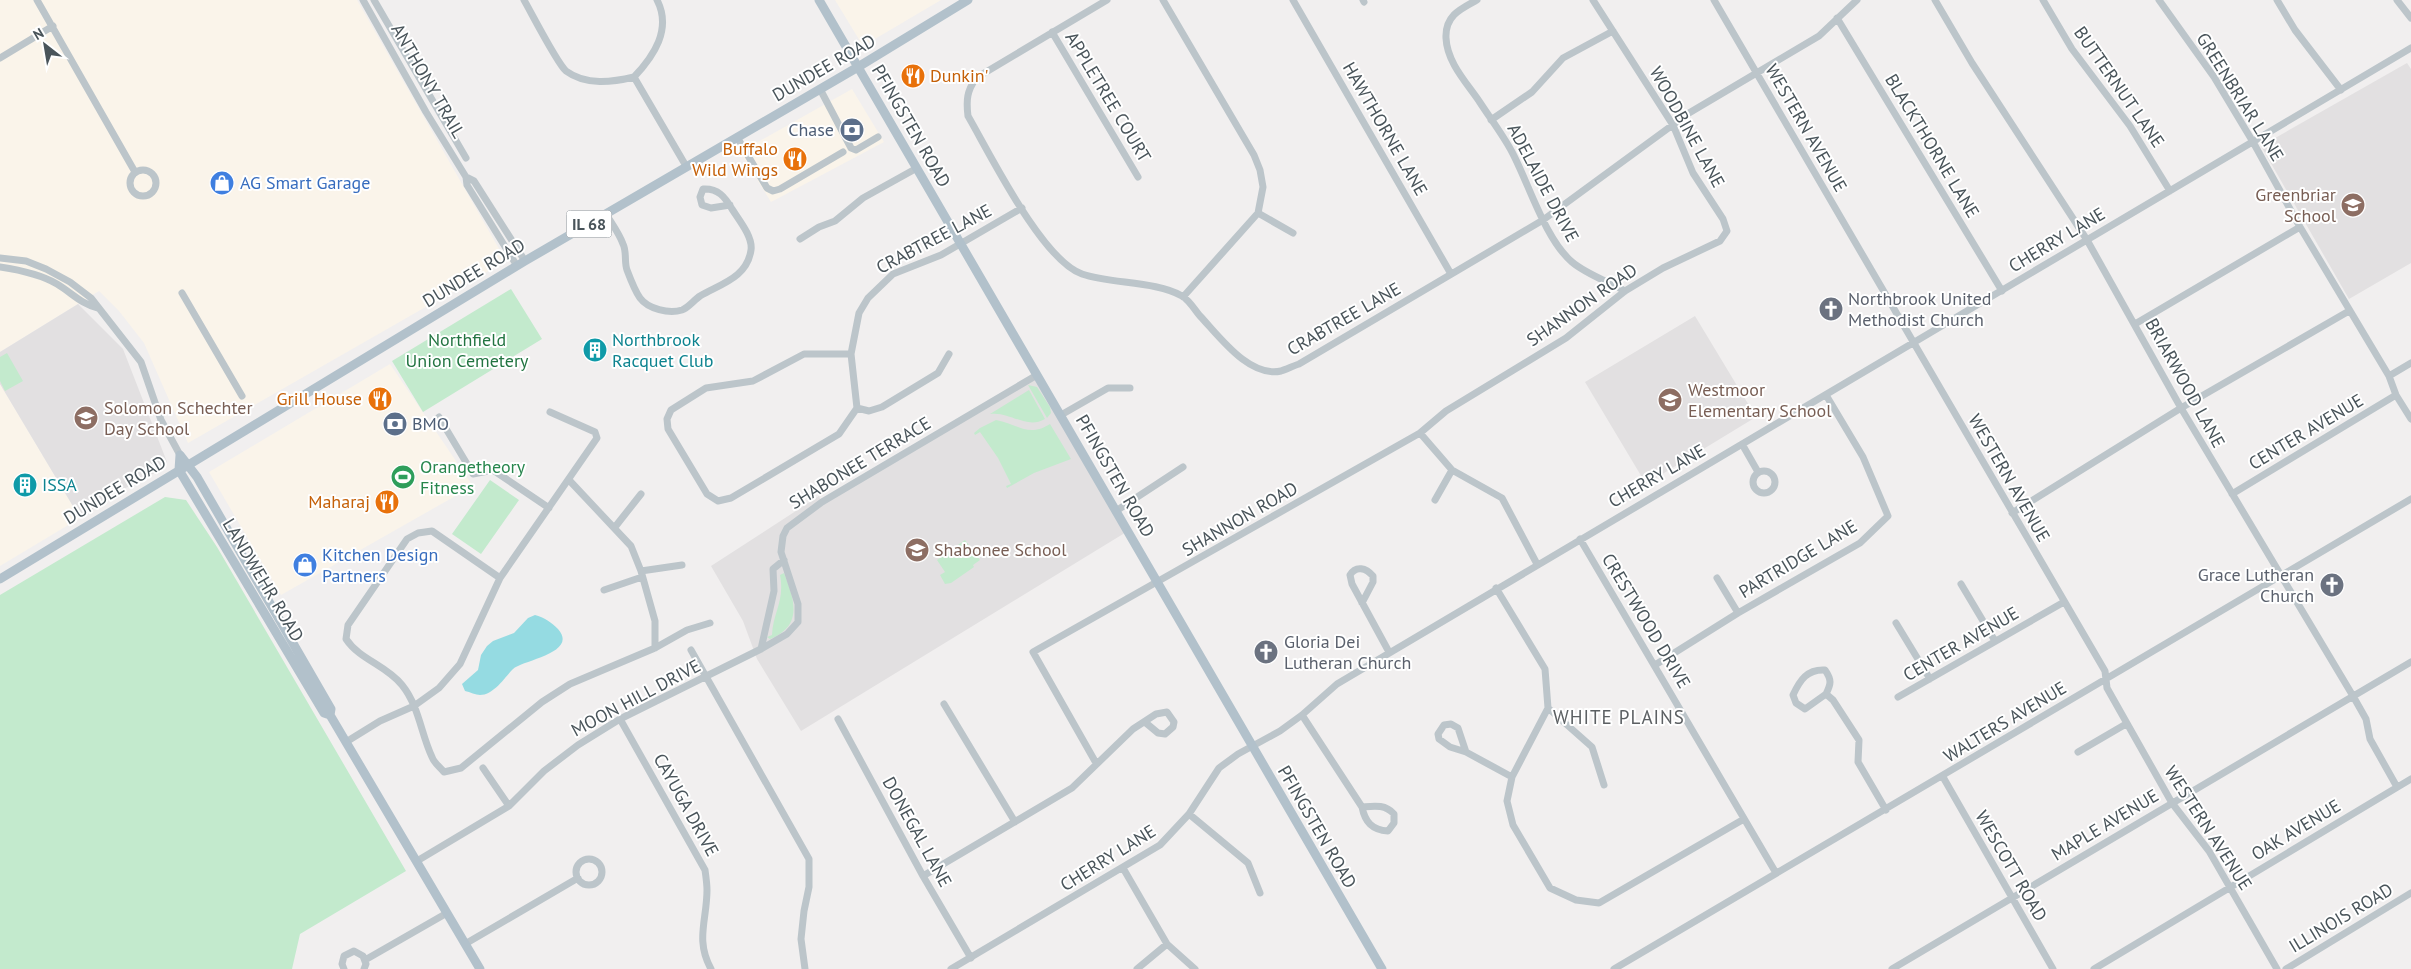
<svg xmlns="http://www.w3.org/2000/svg" width="2411" height="969" viewBox="0 0 2411 969" font-family="'PT Sans',sans-serif">
<style>
.commercial{fill:#faf4ea}
.education{fill:#e2e0e1}
.green{fill:#c3eacd}
.water{fill:#95dbe2}
.lines{fill:none;stroke-linecap:round;stroke-linejoin:round}
.minor{stroke:#bcc5ca;stroke-width:7}
.major{stroke:#b2c1cb;stroke-width:9}
.labels{text-anchor:middle;stroke-width:4;stroke-linejoin:round;paint-order:stroke}
.shield{fill:#fff;stroke:#80878c;stroke-width:1}
.shield-label{font-size:16px;font-weight:bold;fill:#49545a}
.street-label{font-size:18px;fill:#49545a;stroke:#fff}
.food-label{font-size:18px;fill:#c56008;stroke:#fff;text-anchor:end}
.service-label{font-size:18px;fill:#4e5e75;stroke:#fff;text-anchor:end}
.shop-label{font-size:18px;fill:#366cbe;stroke:#fff;text-anchor:start}
.education-label{font-size:18px;fill:#785e54;stroke:#fff;text-anchor:start}
.worship-label{font-size:18px;fill:#5b616d;stroke:#fff;text-anchor:start}
.park-label{font-size:18px;fill:#227441;stroke:#fff}
.culture-label{font-size:18px;fill:#0d838f;stroke:#fff;text-anchor:start}
.leisure-label{font-size:18px;fill:#27864d;stroke:#fff;text-anchor:start}
.neighbourhood-label{font-size:19px;letter-spacing:1px;fill:#5c6063;stroke:#fff}
</style>
<rect width="100%" height="100%" fill="#f1efef"/>
<!-- commercial -->
<path class="commercial" d="M 0,0 L 357,0 L 506,261 L 188,443 L 144,343 L 119,311 L 99,291 L 0,352 Z
M 835,0 L 941,0 L 863,46 Z
M 852,89 L 884,142 L 771,202 L 740,152 Z
M 390,364 L 473,486 L 281,595 L 209,472 Z
M 0,384 L 80,518 L 0,566 Z"/>
<!-- education -->
<path class="education" d="M 2407,63 L 2411,69 L 2411,263 L 2349,299 L 2261,146 Z
M 78,304 L 123,349 L 167,462 L 162,469 L 120,491 L 80,518 L 0,384 L 0,352 Z
M 1695,316 L 1756,417 L 1646,484 L 1585,382 Z
M 1037,375 L 1128,531 L 801,731 L 757,659 L 743,621 L 711,566 L 819,496 L 822,502 Z"/>
<!-- green -->
<path class="green" d="M 511,289 L 542,339 L 423,412 L 392,361 Z
M 7,353 L 23,381 L 5,391 L 0,381 L 0,357 Z
M 1028,385 L 1037,387 L 1050,407 L 1051,413 L 1047,418 Z
M 1029,390 L 1045,419 C 1026,430 1010,411 990,414 Z
M 996,420 C 1018,424 1028,438 1050,424 L 1071,459 L 1034,473 L 1007,488 L 1006,486 L 1011,484 L 998,458 L 980,432 L 975,435 L 974,433 L 980,428 Z
M 490,480 L 519,500 L 481,554 L 452,534 Z
M 165,497 L 186,500 L 217,547 L 406,871 L 300,934 L 292,969 L 0,969 L 0,595 Z
M 965,540 L 980,560 L 973,565 L 974,567 L 951,583 L 945,584 L 940,575 L 945,572 L 937,560 Z
M 784,573 C 794,599 804,625 770,639 L 767,637 L 772,635 C 773,612 785,601 780,575 Z"/>
<!-- water -->
<path class="water" d="M 535,615 C 544,617 552,623 558,629 C 579,653 523,660 513,669 C 505,677 494,695 480,695 C 476,695 470,692 465,691 L 462,684 L 478,670 L 481,655 L 487,646 L 493,641 L 514,633 L 528,618 Z"/>
<g class="lines">
<!-- minor -->
<path class="minor" d="M 37,0 L 135,172
M 363,0 L 426,112 L 466,177
M 374,0 L 466,158
M 524,0 C 532,14 557,63 566,71 C 586,86 613,82 634,77
M 1107,0 L 976,78 C 967,91 966,100 968,116 C 990,154 1042,260 1082,274 C 1111,284 1156,281 1182,296 C 1189,300 1195,310 1200,316 C 1219,336 1249,378 1281,371 C 1287,369 1293,366 1299,364 L 1543,220 L 1689,113 L 1819,36 L 1857,0
M 1163,0 L 1254,155 L 1260,170 L 1263,187 L 1258,213 L 1183,297
M 1293,0 L 1451,274
M 1363,0 L 1364,2
M 1477,0 C 1460,9 1445,16 1446,38 C 1447,62 1466,82 1479,101 C 1490,118 1503,135 1512,152 C 1529,184 1545,239 1572,262 C 1586,274 1609,282 1625,291
M 1714,0 L 2105,671 L 2107,688 L 2172,803 L 2209,851 L 2277,969
M 1935,0 L 1972,63 L 2087,240 L 2181,408 L 2353,696 L 2366,719 L 2370,739 L 2397,787
M 2043,0 L 2072,49 L 2130,126 L 2170,191
M 2159,0 L 2214,77 L 2253,142 L 2300,227 L 2389,376 L 2396,395 L 2411,419
M 2277,0 L 2295,30 L 2341,90
M 2397,0 L 2411,18
M 1837,18 L 2002,291
M 1052,32 L 1138,177
M 0,58 L 53,26
M 634,77 L 686,166
M 634,77 C 654,56 672,29 657,0
M 820,89 L 851,148 L 856,150 L 878,137
M 1491,120 L 1532,92 L 1563,58 L 1613,31
M 737,137 L 767,188 L 773,191 L 780,189 L 843,152
M130 183a13 13 0 1 1 26 0a13 13 0 1 1-26 0Z
M 1258,213 L 1293,233
M 606,214 C 612,224 619,233 623,244 C 627,252 624,262 627,270 C 630,278 635,291 640,298 C 648,309 669,314 682,310 C 688,308 694,300 700,296 C 720,284 747,278 751,250 C 753,237 739,220 732,209 C 725,197 718,188 703,189 L 700,197 L 702,205 L 711,208 L 730,205
M 800,239 L 819,227 L 835,221 L 863,198 L 917,168
M 0,258 L 26,261 L 46,269 L 70,282 L 91,298 L 141,362 L 161,420 L 180,455
M 517,266 L 467,185 L 466,177 L 474,181 L 525,261
M 0,267 C 20,270 40,274 57,284 C 72,293 81,304 98,308
M 182,293 L 242,396
M 2135,324 L 2300,227
M 851,354 L 804,354 L 753,381 L 706,388 L 671,410 L 667,419 L 668,429 L 707,494 L 718,501 L 731,498 L 839,434 L 857,408 L 851,354 L 859,313 L 868,298 L 893,274 L 941,255 L 1022,208
M 2389,376 L 2411,363
M 857,408 L 869,411 L 882,407 L 938,373 L 949,354
M 1061,415 L 1108,388 L 1130,388
M 439,417 L 473,474 L 493,470 L 549,508
M 1420,433 L 1452,470 L 1502,498 L 1537,564
M 1742,444 L 1758,472
M1753 482a11 11 0 1 1 22 0a11 11 0 1 1-22 0Z
M 569,480 L 631,546 L 641,571 L 655,621 L 655,648
M 2232,494 L 2396,395
M 1435,500 L 1452,470
M 1116,511 L 1183,467
M 2012,513 L 2181,408 L 2349,311
M 615,527 L 641,494
M 1580,539 L 1776,873
M 641,571 L 682,565
M 500,578 L 432,531 L 418,533 L 407,539 L 348,625 L 346,639 C 360,660 386,665 402,685 C 419,706 421,734 432,757 C 434,763 440,767 444,772 L 461,768 L 542,702 L 570,684 L 655,648 L 687,630 L 710,623
M 1717,578 L 1738,613
M 1961,584 L 1995,641
M 1496,588 L 1545,669 L 1548,708 L 1512,777 L 1507,801 L 1513,825 L 1550,888 L 1576,900 L 1599,903 L 1744,819
M 604,590 L 642,577
M 1362,603 L 1373,582 L 1373,576 C 1366,568 1356,565 1350,575 L 1352,584 L 1389,652
M 1896,623 L 1930,679
M 761,649 L 774,591 L 773,569 L 784,560
M 691,650 L 809,859 L 809,887 L 804,911 L 801,939 L 805,969
M 1655,665 L 1738,613 L 1860,543 L 1888,516 L 1863,457 L 1826,395
M 1826,694 L 1805,709 L 1796,703 L 1793,695 C 1800,680 1807,669 1825,670 C 1832,680 1831,684 1826,694 L 1833,700 L 1859,740 L 1858,762 L 1886,810
M 1898,697 L 2064,602
M 944,704 L 1015,822
M 1548,708 L 1592,747 L 1604,785
M 1302,715 L 1362,807 C 1365,822 1372,830 1388,831 L 1394,823 L 1394,814 C 1385,804 1374,806 1362,807
M 620,719 L 705,870 C 706,877 707,884 707,890 C 707,920 695,940 711,969
M 838,719 L 923,876 L 971,958
M 346,742 L 380,721 L 414,706 L 439,688 L 460,664 L 500,578 L 597,438 L 595,432 L 550,412
M 1466,752 L 1450,747 L 1439,739 L 1438,734 L 1444,725 L 1451,724 L 1458,728 L 1466,752 L 1512,777
M 2078,752 L 2126,724
M 1096,763 L 1033,652 L 1420,433 L 1446,411 L 1566,338 L 1625,291 L 1663,268 L 1720,241 L 1727,231 L 1723,219 L 1693,173 L 1673,125 L 1593,0
M 483,768 L 509,806
M 1943,777 L 2053,969
M 1189,814 L 1248,863 L 1260,893
M576 872a13 13 0 1 1 26 0a13 13 0 1 1-26 0Z
M 417,861 L 509,806 L 544,771 L 578,745 L 620,719 L 761,649 L 787,634 L 798,622 L 798,604 L 781,552 L 783,536 L 787,528 L 822,502 L 1037,375
M 1123,868 L 1167,944 L 1195,969
M 923,876 L 1072,788 L 1133,729 L 1156,714 L 1167,712 L 1174,722 L 1173,727 L 1165,734 L 1158,733 L 1146,723
M 465,944 L 578,878
M 365,960 L 447,913
M 344,969 L 342,964 L 344,956 L 354,951 L 363,956 L 366,964 L 364,969
M 951,969 L 1160,845 L 1189,814 L 1219,768 L 1238,754 L 1280,731 L 1302,715 L 1337,684 L 2411,48
M 1137,969 L 1167,944
M 1614,969 L 2411,499
M 1892,969 L 2411,662
M 2094,969 L 2411,779
M 2286,969 L 2411,893"/>
<!-- major -->
<path class="major" d="M 819,0 L 1382,969
M 180,455 L 197,477 L 331,709 L 330,715 L 324,713 L 179,470 Z
M 0,579 L 525,261 L 858,67 L 968,0
M 330,715 L 480,969"/>
</g>
<!-- icons -->
<defs>
<symbol id="restaurant-disc" viewBox="-11 -11 22 22"><circle r="9.5" fill="#e8710a" stroke="#fff"/><path d="M-5-6h1v4h1v-4h1v4h1v-4h1v5L-1.5 .5V6h-2V.5L-5-1ZM5-6V6H3V1.5H1.5Q1.5-4 5-6Z" fill="#fff"/></symbol>
<symbol id="bank-disc" viewBox="-11 -11 22 22"><circle r="9.5" fill="#5c6f8a" stroke="#fff"/><path d="M-6-4H6V4H-6ZM0-2.3a2.3 2.3 0 1 0 0 4.6a2.3 2.3 0 1 0 0-4.6Z" fill="#fff"/></symbol>
<symbol id="shop-disc" viewBox="-11 -11 22 22"><circle r="9.5" fill="#3f7fe0" stroke="#fff"/><path d="M-5-2.5h2.3a2.7 3.5 0 0 1 5.4 0H5L5.5 6h-11ZM-1.5-2.5h3a1.5 2.3 0 0 0-3 0Z" fill="#fff"/></symbol>
<symbol id="school-disc" viewBox="-11 -11 22 22"><circle r="9.5" fill="#8d6e63" stroke="#fff"/><path d="M0-5L7-2L0 1L-7-2ZM-4 1L0 2.5L4 1V4Q0 6-4 4Z" fill="#fff"/></symbol>
<symbol id="church-disc" viewBox="-11 -11 22 22"><circle r="9.5" fill="#6b7280" stroke="#fff"/><path d="M-1.2-6h2.4v3.5h3.3v2.4h-3.3V6h-2.4V-.1h-3.3v-2.4h3.3Z" fill="#fff"/></symbol>
<symbol id="building-disc" viewBox="-11 -11 22 22"><circle r="9.5" fill="#0f9aa8" stroke="#fff"/><path d="M-4-6H4V6H1V3H-1V6H-4ZM-2.5-4.3h1.7v1.8h-1.7ZM.8-4.3h1.7v1.8H.8ZM-2.5-1h1.7V.8h-1.7ZM.8-1h1.7V.8H.8Z" fill="#fff"/></symbol>
<symbol id="stadium-disc" viewBox="-11 -11 22 22"><circle r="9.5" fill="#2e9e5b" stroke="#fff"/><path d="M0-5a6.5 5 0 1 0 0 10a6.5 5 0 1 0 0-10ZM-3.5-1.8h7v3.6h-7Z" fill="#fff"/></symbol>
</defs>
<g fill-rule="evenodd">
<use href="#restaurant-disc" x="899" y="62" width="28" height="28"/>
<use href="#bank-disc" x="838" y="116" width="28" height="28"/>
<use href="#restaurant-disc" x="781" y="145" width="28" height="28"/>
<use href="#shop-disc" x="208" y="169" width="28" height="28"/>
<use href="#school-disc" x="2339" y="191" width="28" height="28"/>
<use href="#church-disc" x="1817" y="295" width="28" height="28"/>
<use href="#building-disc" x="581" y="336" width="28" height="28"/>
<use href="#restaurant-disc" x="366" y="385" width="28" height="28"/>
<use href="#school-disc" x="1656" y="386" width="28" height="28"/>
<use href="#school-disc" x="72" y="404" width="28" height="28"/>
<use href="#bank-disc" x="381" y="410" width="28" height="28"/>
<use href="#stadium-disc" x="389" y="463" width="28" height="28"/>
<use href="#building-disc" x="11" y="471" width="28" height="28"/>
<use href="#restaurant-disc" x="373" y="488" width="28" height="28"/>
<use href="#school-disc" x="903" y="536" width="28" height="28"/>
<use href="#shop-disc" x="291" y="551" width="28" height="28"/>
<use href="#church-disc" x="2318" y="571" width="28" height="28"/>
<use href="#church-disc" x="1252" y="638" width="28" height="28"/>
</g>
<g class="labels">
<!-- shield labels -->
<rect class="shield" x="566.5" y="210.5" width="45" height="27" rx="4"/>
<g class="shield-label">
<text x="589" y="230">IL 68</text>
</g>
<!-- street labels -->
<g class="street-label">
<text transform="translate(824 68) rotate(-30)" y="6">DUNDEE ROAD</text>
<text transform="translate(428 81) rotate(60)" y="6">ANTHONY TRAIL</text>
<text transform="translate(2119 87) rotate(55)" y="6">BUTTERNUT LANE</text>
<text transform="translate(1108 97) rotate(59)" y="6">APPLETREE COURT</text>
<text transform="translate(2240 97) rotate(58)" y="6">GREENBRIAR LANE</text>
<text transform="translate(911 126) rotate(60)" y="6">PFINGSTEN ROAD</text>
<text transform="translate(1687 127) rotate(61)" y="6">WOODBINE LANE</text>
<text transform="translate(1806 128) rotate(60)" y="6">WESTERN AVENUE</text>
<text transform="translate(1385 129) rotate(60)" y="6">HAWTHORNE LANE</text>
<text transform="translate(1932 146) rotate(59)" y="6">BLACKTHORNE LANE</text>
<text transform="translate(1543 183) rotate(62)" y="6">ADELAIDE DRIVE</text>
<text transform="translate(934 239) rotate(-28)" y="6">CRABTREE LANE</text>
<text transform="translate(2057 240) rotate(-31)" y="6">CHERRY LANE</text>
<text transform="translate(474 273) rotate(-31)" y="6">DUNDEE ROAD</text>
<text transform="translate(1582 305) rotate(-35)" y="6">SHANNON ROAD</text>
<text transform="translate(1344 319) rotate(-30)" y="6">CRABTREE LANE</text>
<text transform="translate(2185 383) rotate(61)" y="6">BRIARWOOD LANE</text>
<text transform="translate(2306 432) rotate(-31)" y="6">CENTER AVENUE</text>
<text transform="translate(860 463) rotate(-31)" y="6">SHABONEE TERRACE</text>
<text transform="translate(1115 476) rotate(60)" y="6">PFINGSTEN ROAD</text>
<text transform="translate(1657 476) rotate(-30)" y="6">CHERRY LANE</text>
<text transform="translate(2009 478) rotate(60)" y="6">WESTERN AVENUE</text>
<text transform="translate(115 490) rotate(-31)" y="6">DUNDEE ROAD</text>
<text transform="translate(1240 519) rotate(-30)" y="6">SHANNON ROAD</text>
<text transform="translate(1798 559) rotate(-31)" y="6">PARTRIDGE LANE</text>
<text transform="translate(263 580) rotate(59)" y="6">LANDWEHR ROAD</text>
<text transform="translate(1646 621) rotate(59)" y="6">CRESTWOOD DRIVE</text>
<text transform="translate(1961 644) rotate(-30)" y="6">CENTER AVENUE</text>
<text transform="translate(636 698) rotate(-28)" y="6">MOON HILL DRIVE</text>
<text transform="translate(2005 722) rotate(-31)" y="6">WALTERS AVENUE</text>
<text transform="translate(686 805) rotate(61)" y="6">CAYUGA DRIVE</text>
<text transform="translate(2105 825) rotate(-31)" y="6">MAPLE AVENUE</text>
<text transform="translate(1317 827) rotate(60)" y="6">PFINGSTEN ROAD</text>
<text transform="translate(2208 828) rotate(57)" y="6">WESTERN AVENUE</text>
<text transform="translate(2296 830) rotate(-31)" y="6">OAK AVENUE</text>
<text transform="translate(917 832) rotate(61)" y="6">DONEGAL LANE</text>
<text transform="translate(1108 858) rotate(-32)" y="6">CHERRY LANE</text>
<text transform="translate(2011 866) rotate(60)" y="6">WESCOTT ROAD</text>
<text transform="translate(2341 918) rotate(-31)" y="6">ILLINOIS ROAD</text>
</g>
<!-- food labels -->
<g class="food-label">
<text x="930" y="82" text-anchor="start">Dunkin'</text>
<text x="778" y="155">Buffalo<tspan x="778" dy="21">Wild Wings</tspan></text>
<text x="362" y="405">Grill House</text>
<text x="370" y="508">Maharaj</text>
</g>
<!-- service labels -->
<g class="service-label">
<text x="834" y="136">Chase</text>
<text x="412" y="430" text-anchor="start">BMO</text>
</g>
<!-- shop labels -->
<g class="shop-label">
<text x="240" y="189">AG Smart Garage</text>
<text x="322" y="561">Kitchen Design<tspan x="322" dy="21">Partners</tspan></text>
</g>
<!-- education labels -->
<g class="education-label">
<text x="2336" y="201" text-anchor="end">Greenbriar<tspan x="2336" dy="21">School</tspan></text>
<text x="1688" y="396">Westmoor<tspan x="1688" dy="21">Elementary School</tspan></text>
<text x="104" y="414">Solomon Schechter<tspan x="104" dy="21">Day School</tspan></text>
<text x="934" y="556">Shabonee School</text>
</g>
<!-- worship labels -->
<g class="worship-label">
<text x="1848" y="305">Northbrook United<tspan x="1848" dy="21">Methodist Church</tspan></text>
<text x="2314" y="581" text-anchor="end">Grace Lutheran<tspan x="2314" dy="21">Church</tspan></text>
<text x="1284" y="648">Gloria Dei<tspan x="1284" dy="21">Lutheran Church</tspan></text>
</g>
<!-- park labels -->
<g class="park-label">
<text x="467" y="346">Northfield<tspan x="467" dy="21">Union Cemetery</tspan></text>
</g>
<!-- culture labels -->
<g class="culture-label">
<text x="612" y="346">Northbrook<tspan x="612" dy="21">Racquet Club</tspan></text>
<text x="42" y="491">ISSA</text>
</g>
<!-- leisure labels -->
<g class="leisure-label">
<text x="420" y="473">Orangetheory<tspan x="420" dy="21">Fitness</tspan></text>
</g>
<!-- neighbourhood labels -->
<g class="neighbourhood-label">
<text x="1619" y="724">WHITE PLAINS</text>
</g>
</g>
<!-- north arrow -->
<g transform="translate(45 45) rotate(329)" stroke="#ffffff" stroke-width="4" paint-order="stroke">
<path d="M0-4L9 19L0 12L-9 19Z" fill="#49545a"/>
<text y="-8" font-size="14" font-weight="bold" text-anchor="middle" fill="#49545a">N</text>
</g>
</svg>
